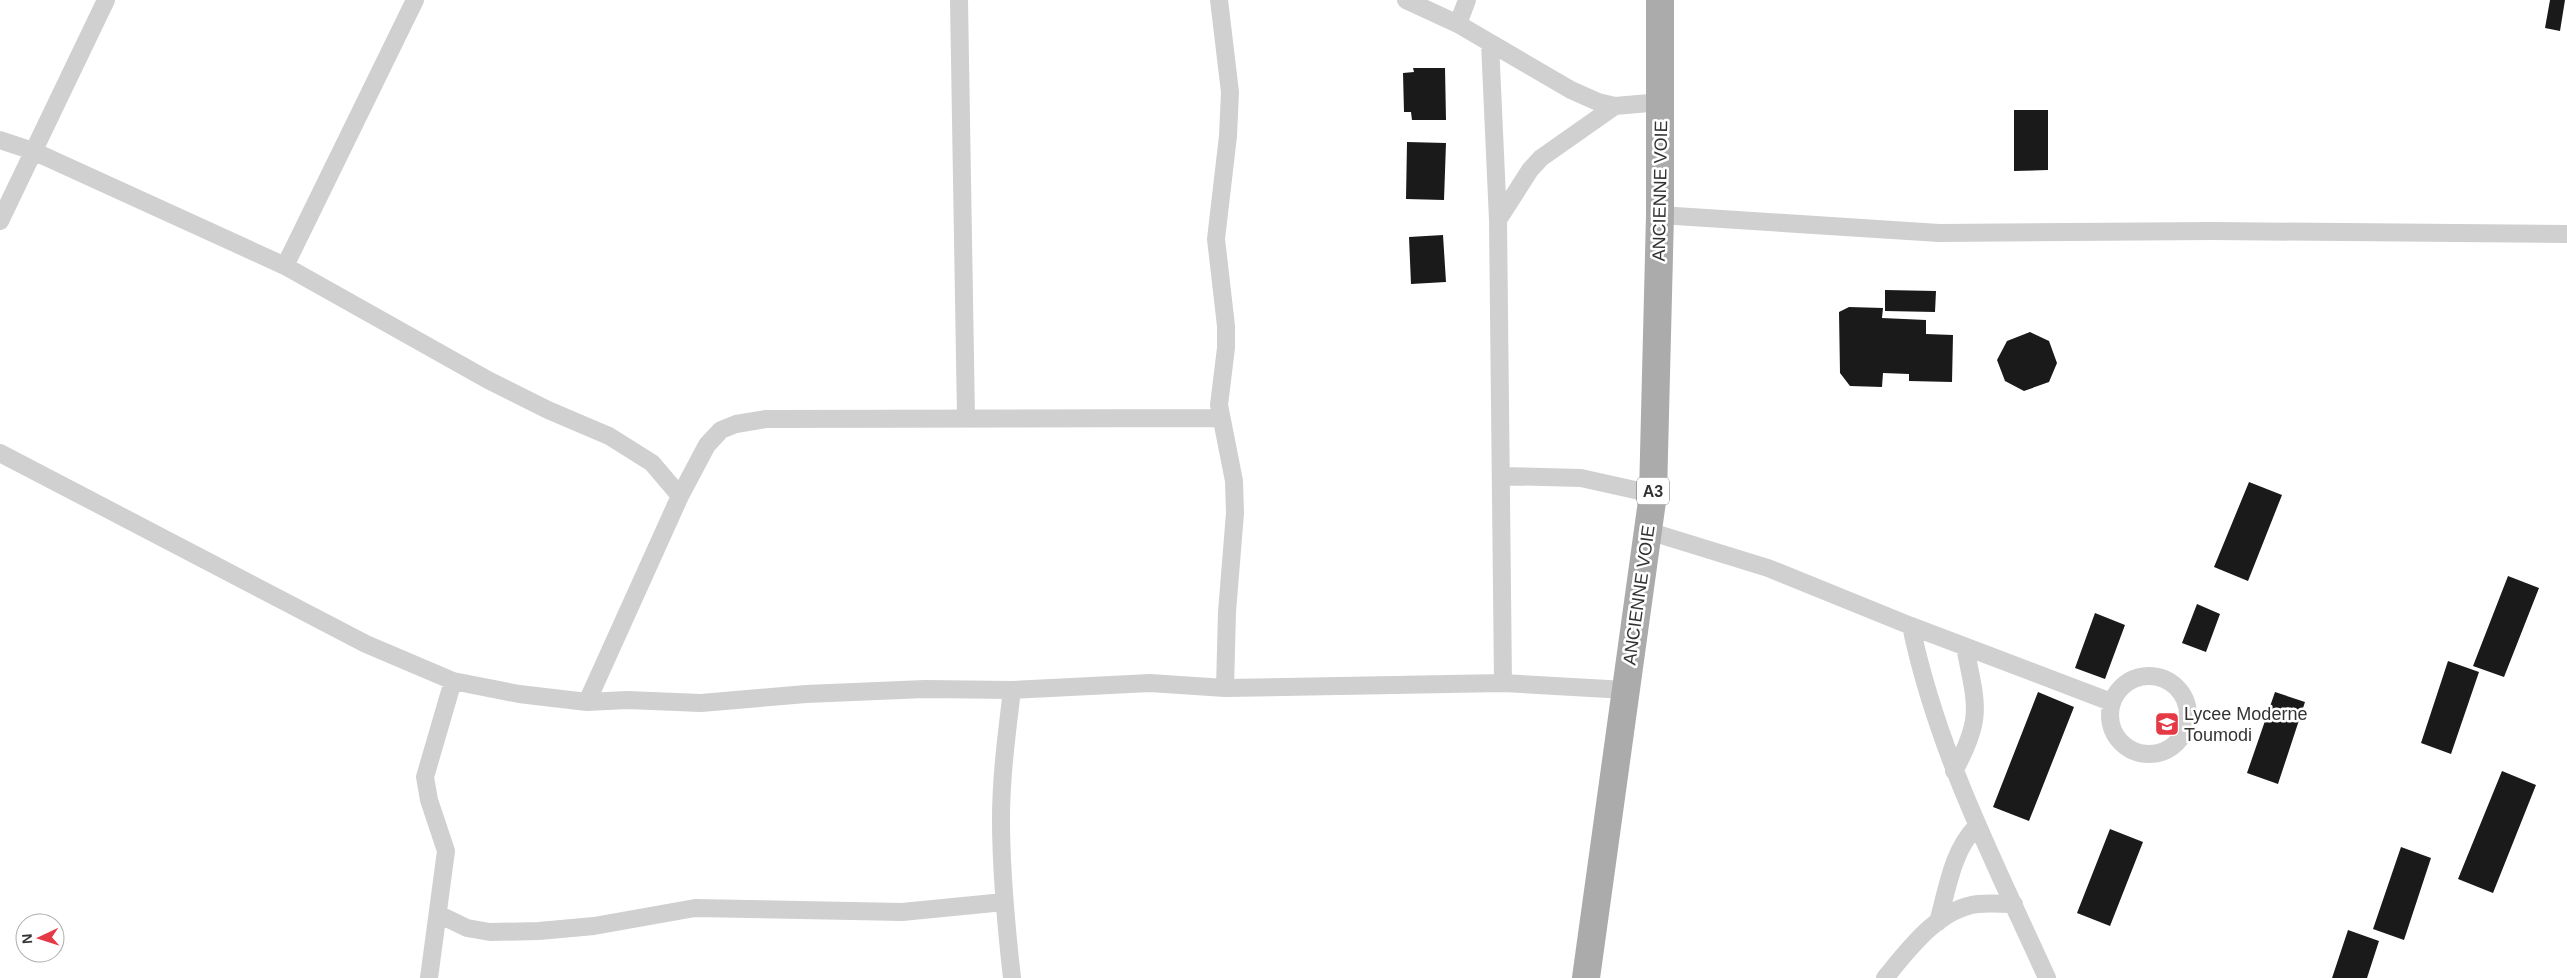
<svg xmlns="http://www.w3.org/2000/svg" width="2567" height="978" viewBox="0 0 2567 978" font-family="Helvetica,sans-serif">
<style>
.building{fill:#1a1a1a}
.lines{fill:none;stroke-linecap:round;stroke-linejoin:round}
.street{stroke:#d0d0d0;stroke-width:18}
.primary{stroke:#ababab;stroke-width:28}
.labels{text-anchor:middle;stroke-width:5;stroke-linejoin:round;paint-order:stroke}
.shield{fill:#fff;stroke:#707070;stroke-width:1}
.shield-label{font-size:16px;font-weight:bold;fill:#333}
.street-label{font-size:18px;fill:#333;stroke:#fff}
.poi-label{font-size:18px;fill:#333;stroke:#fff;text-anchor:start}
</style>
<rect width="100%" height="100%" fill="#fff"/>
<!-- building -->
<path class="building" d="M 2550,0 L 2565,0 L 2560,31 L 2545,28 Z
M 1413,68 L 1445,68 L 1446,120 L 1412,120 L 1411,112 L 1404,112 L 1403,73 L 1414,72 Z
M 2014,110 L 2048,110 L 2048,170 L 2014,171 Z
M 1407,142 L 1446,143 L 1444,200 L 1406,199 Z
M 1443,235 L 1446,282 L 1411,284 L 1409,237 Z
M 1885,290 L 1936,291 L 1935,312 L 1885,311 Z
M 1849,307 L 1883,308 L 1882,318 L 1926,320 L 1926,334 L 1953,335 L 1952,382 L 1909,381 L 1909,374 L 1883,373 L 1882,387 L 1850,386 L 1840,373 L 1839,312 Z
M 2030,332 L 2049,341 L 2057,363 L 2049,382 L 2024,391 L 2005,381 L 1997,360 L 2007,341 Z
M 2249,482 L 2282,495 L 2248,581 L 2214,567 Z
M 2508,576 L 2539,588 L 2504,677 L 2473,666 Z
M 2197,604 L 2220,614 L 2206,652 L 2182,643 Z
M 2095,613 L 2125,625 L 2105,679 L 2075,668 Z
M 2448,661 L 2479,672 L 2451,754 L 2421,743 Z
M 2038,692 L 2074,707 L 2029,821 L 1993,807 Z
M 2275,692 L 2305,702 L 2278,784 L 2247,773 Z
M 2502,771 L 2536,785 L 2493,893 L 2458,879 Z
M 2110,829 L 2143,842 L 2110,926 L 2077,913 Z
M 2401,847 L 2431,858 L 2404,940 L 2373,929 Z
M 2348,930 L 2379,941 L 2367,978 L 2332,978 Z"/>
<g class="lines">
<!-- street -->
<path class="street" d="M 959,0 L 966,418
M 1219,0 L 1230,92 L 1228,136 L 1216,239 L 1226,326 L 1226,348 L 1219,405 L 1234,481 L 1235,513 L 1227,612 L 1225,688
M 1406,0 L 1458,24 L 1571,90 L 1598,102 L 1615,106 L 1661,102
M 1458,24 L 1467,0
M 1490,43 L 1498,220 L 1503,683
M 0,140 L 33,151 L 285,266 L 488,380 L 548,410 L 609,436 L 652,463 L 680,496
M 1660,215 L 1939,233 L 2213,231 L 2567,234
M 1498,220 L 1530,170 L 1541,158 L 1615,106
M 0,221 L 106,0
M 285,266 L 415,0
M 0,453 L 366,644 L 453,681 L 519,694 L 587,702 L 627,700 L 701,703 L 806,694 L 925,689 L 1012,690 L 1150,683 L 1225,688 L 1503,683 L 1626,690
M 1501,476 L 1581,478 L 1653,494
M 1648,531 L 1768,568 L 1911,626 L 2111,702
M 1911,626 C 1937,751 1995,863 2047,978
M2110 715a39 39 0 1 1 78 0a39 39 0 1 1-78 0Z
M 1012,690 C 1007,732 1001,776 1001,819 C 1001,872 1006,925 1012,978
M 587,702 L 680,496 L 707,445 L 721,430 L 736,424 L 766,419 L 1221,418
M 1954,771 C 1984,717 1976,704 1965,647
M 438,914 L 467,928 L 490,932 L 539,931 L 594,926 L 695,908 L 902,912 L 1004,902
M 1938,922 C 1947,891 1952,851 1976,827
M 429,978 L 446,851 L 429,800 L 425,777 L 453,681
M 1885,978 C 1908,950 1939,908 1978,904 C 1990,903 2002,904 2014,904"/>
<!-- primary -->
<path class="primary" d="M 1586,978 L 1653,494 L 1660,215 L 1660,0"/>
</g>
<!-- icons -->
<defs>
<symbol id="school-square" viewBox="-11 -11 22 22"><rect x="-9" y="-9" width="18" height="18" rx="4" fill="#e63946" stroke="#fff"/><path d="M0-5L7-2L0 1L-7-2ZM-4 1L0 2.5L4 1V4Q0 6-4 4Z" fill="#fff"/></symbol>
</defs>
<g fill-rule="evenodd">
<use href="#school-square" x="2153" y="710" width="28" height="28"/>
</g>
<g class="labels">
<!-- shield labels -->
<rect class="shield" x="1637" y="477.5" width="32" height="27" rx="4"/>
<g class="shield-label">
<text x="1653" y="497">A3</text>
</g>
<!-- street labels -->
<g class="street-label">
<text transform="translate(1660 191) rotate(-89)" y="6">ANCIENNE VOIE</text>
<text transform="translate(1639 595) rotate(-82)" y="6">ANCIENNE VOIE</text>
</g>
<!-- poi labels -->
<g class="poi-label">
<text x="2184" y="720">Lycee Moderne<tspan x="2184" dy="21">Toumodi</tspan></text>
</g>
</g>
<!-- north arrow -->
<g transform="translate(40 938) rotate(266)"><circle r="24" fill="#ffffff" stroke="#adadad"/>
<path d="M0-4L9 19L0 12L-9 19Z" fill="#e63946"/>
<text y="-8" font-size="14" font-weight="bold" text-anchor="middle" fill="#333333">N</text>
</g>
</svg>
